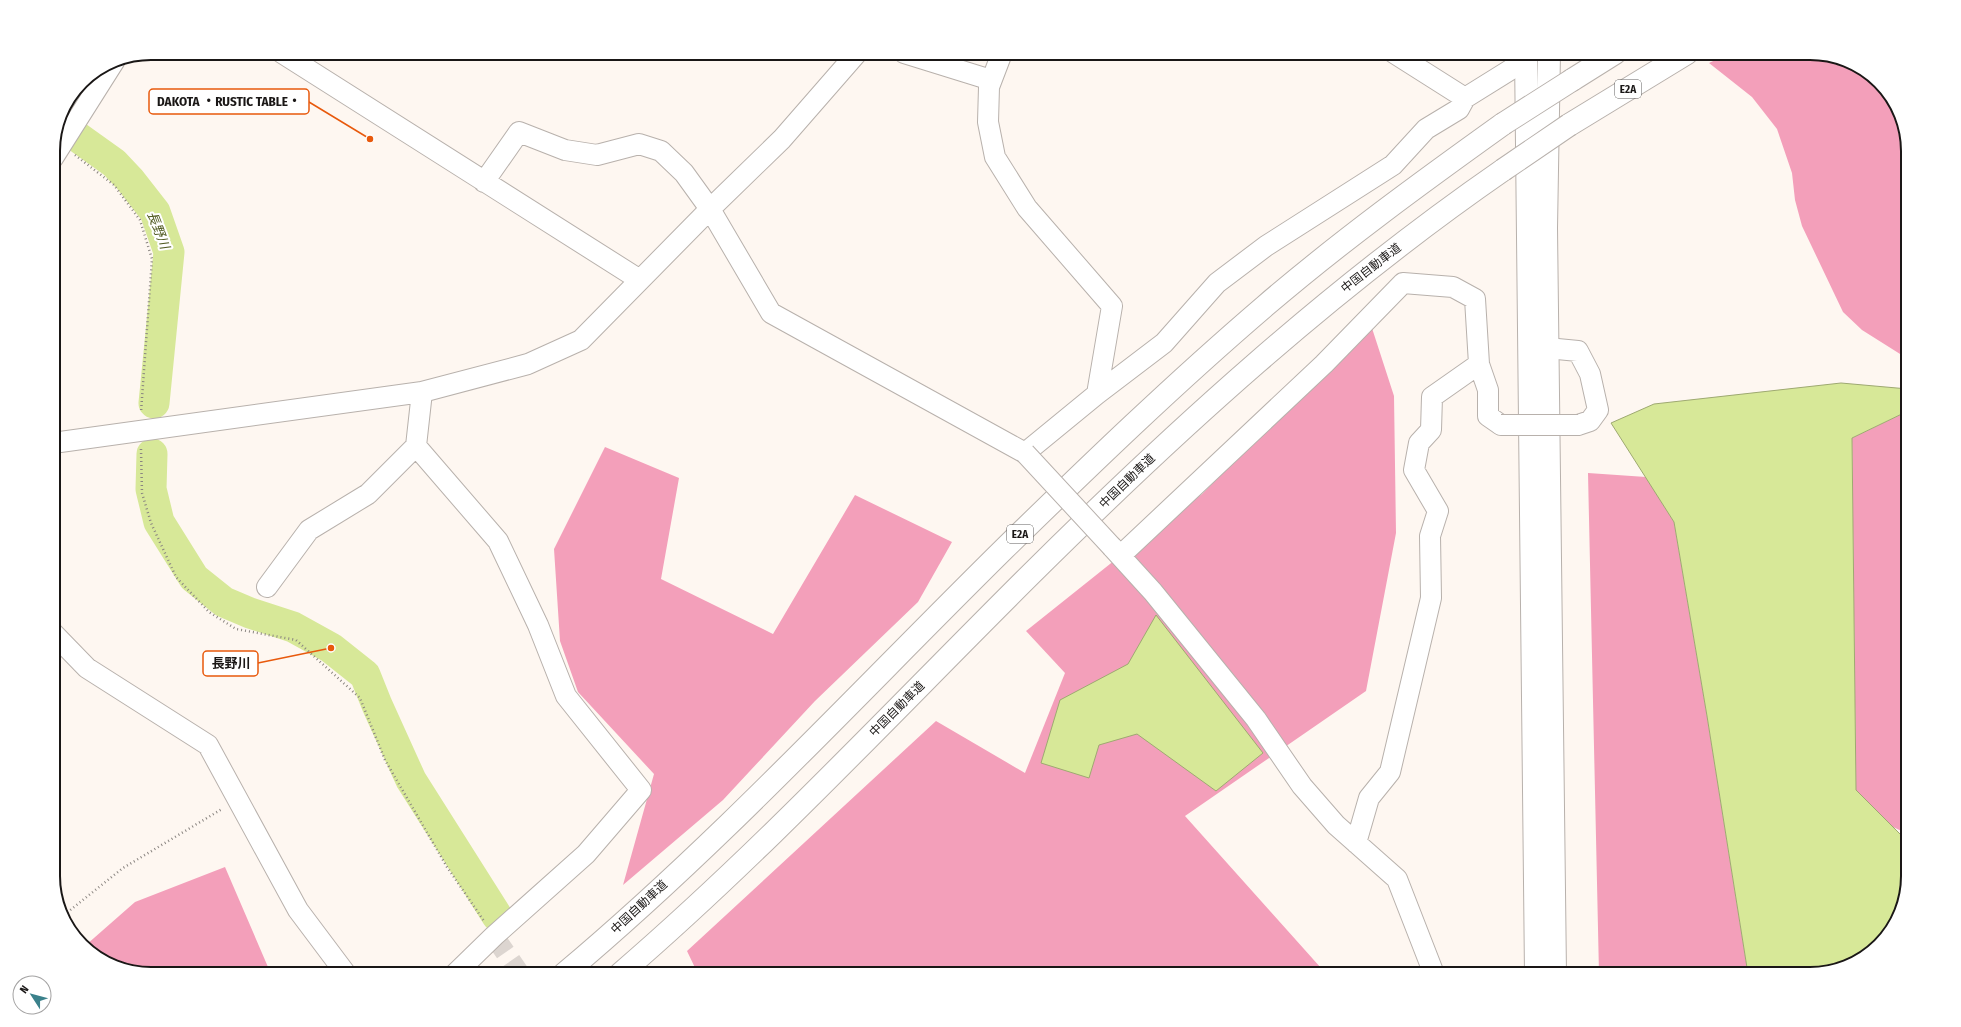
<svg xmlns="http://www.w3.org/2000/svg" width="1961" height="1027" viewBox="0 0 1961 1027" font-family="'Fira Sans Condensed','Noto Sans JP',sans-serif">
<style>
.forest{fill:#f39fba}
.water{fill:#d7e898;stroke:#9ea971}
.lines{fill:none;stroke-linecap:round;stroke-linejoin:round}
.river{stroke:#d7e898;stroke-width:31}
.street-tunnel{stroke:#dcd5d0;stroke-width:20;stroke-dasharray:20 10;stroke-linecap:butt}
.street-casing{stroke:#b8b1ac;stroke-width:22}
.secondary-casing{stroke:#b8b1ac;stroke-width:24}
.highway-casing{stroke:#b8b1ac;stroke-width:24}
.path{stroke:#8a8581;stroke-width:2.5;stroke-dasharray:1 3;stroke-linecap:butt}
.street{stroke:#fff;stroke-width:20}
.secondary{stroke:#fff;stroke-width:22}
.highway{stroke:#fff;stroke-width:22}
.street-bridge-casing{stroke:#b8b1ac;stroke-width:22;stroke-linecap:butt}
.highway-bridge-casing{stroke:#b8b1ac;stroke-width:24;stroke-linecap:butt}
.street-bridge{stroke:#fff;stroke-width:20}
.highway-bridge{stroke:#fff;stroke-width:22}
.labels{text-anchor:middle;stroke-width:4;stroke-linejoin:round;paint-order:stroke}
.shield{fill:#fff;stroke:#5f5d5c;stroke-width:1}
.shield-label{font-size:11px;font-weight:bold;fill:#1a1716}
.street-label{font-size:12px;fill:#1a1716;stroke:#fff}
.water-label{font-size:13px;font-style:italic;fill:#515b23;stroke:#fff}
.rim{fill:none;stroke:#1a1716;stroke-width:2}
.leader{fill:none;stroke:#e8590c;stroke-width:1.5}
.callout-dot{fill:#e8590c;stroke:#fff;stroke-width:1.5}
.callout{fill:#fff;stroke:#e8590c;stroke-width:1.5}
.callout-label{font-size:13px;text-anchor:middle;font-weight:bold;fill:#1a1716}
</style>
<rect width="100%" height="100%" fill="#fef7f1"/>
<!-- forest -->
<path class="forest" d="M 1730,53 L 1810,53 L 1854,63 L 1892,97 L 1908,145 L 1908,359 L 1862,330 L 1843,312 L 1802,226 L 1795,200 L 1792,173 L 1777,129 L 1752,97 L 1709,63 Z
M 1370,322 L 1394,396 L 1396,533 L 1366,691 L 1185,816 L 1321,968 L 1319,974 L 698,974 L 687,951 L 936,721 L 1025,773 L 1065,673 L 1026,631 L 1120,556 L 1202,494 L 1284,412 Z
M 1908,411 L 1908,834 L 1893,827 L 1856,790 L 1852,438 Z
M 605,447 L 679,478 L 661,579 L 773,634 L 855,495 L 952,542 L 918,602 L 815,701 L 723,800 L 623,885 L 654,774 L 578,692 L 560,641 L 554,549 Z
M 1588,473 L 1646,477 L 1674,522 L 1707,716 L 1748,974 L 1599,974 Z
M 225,867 L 271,974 L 151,974 L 107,964 L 86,945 L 135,902 Z"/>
<!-- water -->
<path class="water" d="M 1841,383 L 1908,389 L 1908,411 L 1852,438 L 1856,790 L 1908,842 L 1908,869 L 1897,921 L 1864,958 L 1811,974 L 1748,974 L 1707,716 L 1674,522 L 1611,423 L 1654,404 Z
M 1156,615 L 1263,753 L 1216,791 L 1137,734 L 1099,745 L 1089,778 L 1041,763 L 1060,700 L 1128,664 Z"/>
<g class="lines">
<!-- river -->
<path class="river" d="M 58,123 L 114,163 L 130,180 L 155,212 L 169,252 L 154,403
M 152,454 L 151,489 L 159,522 L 194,578 L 224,602 L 250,613 L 293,627 L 331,648 L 365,675 L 377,705 L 411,780 L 497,916"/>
<!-- street-tunnel -->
<path class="street-tunnel" d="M 494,936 L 520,974"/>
<defs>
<path id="street" d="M 282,53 L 640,280
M 904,53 L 991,80
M 1394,53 L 1465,98 L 1526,60
M 53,158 L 115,60
M 484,182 L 519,132 L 565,150 L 597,155 L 639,144 L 661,151 L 684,173 L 710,209 L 771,313 L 1025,453 L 1097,394 L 1112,306 L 1027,208 L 995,157 L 988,122 L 989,87 L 1002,53
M 1547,348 L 1578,351 L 1590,374 L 1598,410 L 1590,421 L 1578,425
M 1097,394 L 1164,343 L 1217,283 L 1266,246 L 1393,165 L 1426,129 L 1459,109 L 1465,98
M 53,443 L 422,392 L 528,364 L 581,340 L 710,209 L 782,139 L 857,53
M 416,446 L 422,392
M 1112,547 L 1153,592 L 1256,719 L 1302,786 L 1336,825 L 1397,879 L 1434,974
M 1120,556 L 1324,364 L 1403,283 L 1453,287 L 1475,299 L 1479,364 L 1488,390 L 1488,416 L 1501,425
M 267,587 L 309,530 L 368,494 L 416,446 L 498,541 L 538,625 L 566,696 L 641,790 L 586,854 L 494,936 L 455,974
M 53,633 L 87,668 L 208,745 L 298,910 L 346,974
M 1356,843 L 1369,798 L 1390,772 L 1431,598 L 1430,536 L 1438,511 L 1414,470 L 1419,443 L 1431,430 L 1432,397 L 1479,364"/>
<path id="secondary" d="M 1526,53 L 1536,974
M 1549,53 L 1546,228 L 1555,974"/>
<path id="highway" d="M 1572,80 L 1615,53
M 1569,125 L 1687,53
M 564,974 C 720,843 859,692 1004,549 C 1089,466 1175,383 1265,306 C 1341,241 1422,182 1503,124
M 620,974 C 764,850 894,710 1029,576 C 1177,429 1331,289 1503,170"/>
</defs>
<!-- street casing -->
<use href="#street" class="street-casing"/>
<!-- secondary casing -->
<use href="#secondary" class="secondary-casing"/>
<!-- highway casing -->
<use href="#highway" class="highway-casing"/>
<!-- path -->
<path class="path" d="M 75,155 L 114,185 L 140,220 L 152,259 L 141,412
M 141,449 L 142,493 L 151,523 L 176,577 L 209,612 L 236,629 L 296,640 L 360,698 L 385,760 L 447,867 L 484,921
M 64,915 L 123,868 L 222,809"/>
<!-- street -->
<use href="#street" class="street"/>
<!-- secondary -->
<use href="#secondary" class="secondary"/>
<!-- highway -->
<use href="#highway" class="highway"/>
<defs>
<path id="street-bridge" d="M 1501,425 L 1578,425
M 1025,453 L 1112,547"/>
<path id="highway-bridge" d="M 1503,124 L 1572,80
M 1503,170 L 1569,125"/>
</defs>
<!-- street-bridge casing -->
<use href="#street-bridge" class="street-bridge-casing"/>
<!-- highway-bridge casing -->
<use href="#highway-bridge" class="highway-bridge-casing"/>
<!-- street-bridge -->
<use href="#street-bridge" class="street-bridge"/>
<!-- highway-bridge -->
<use href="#highway-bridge" class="highway-bridge"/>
</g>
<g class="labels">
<!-- shield labels -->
<g class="shield">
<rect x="1615" y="80" width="26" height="18" rx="3"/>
<rect x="1007" y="525" width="26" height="18" rx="3"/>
</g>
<g class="shield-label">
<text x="1628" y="93">E2A</text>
<text x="1020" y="538">E2A</text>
</g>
<!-- street labels -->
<g class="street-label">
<text transform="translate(1371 268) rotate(-38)" y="4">中国自動車道</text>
<text transform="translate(1127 481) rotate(-44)" y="4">中国自動車道</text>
<text transform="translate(897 709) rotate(-45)" y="4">中国自動車道</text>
<text transform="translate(639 907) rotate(-43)" y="4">中国自動車道</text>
</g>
<!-- water labels -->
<g class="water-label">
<text transform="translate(159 230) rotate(69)" y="5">長野川</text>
</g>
</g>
<!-- crop -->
<path d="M0 0H1961V1027H0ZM151 60H1810A91 91 0 0 1 1901 151V876A91 91 0 0 1 1810 967H151A91 91 0 0 1 60 876V151A91 91 0 0 1 151 60Z" fill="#fff" fill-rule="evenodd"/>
<path class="rim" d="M151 60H1810A91 91 0 0 1 1901 151V876A91 91 0 0 1 1810 967H151A91 91 0 0 1 60 876V151A91 91 0 0 1 151 60Z"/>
<!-- callouts -->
<path class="leader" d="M370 139L309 102M331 648L258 663"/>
<g class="callout-dot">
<circle cx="370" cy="139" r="4"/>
<circle cx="331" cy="648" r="4"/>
</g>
<g class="callout">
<rect x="149" y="89" width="160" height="25" rx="4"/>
<rect x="203" y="651" width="55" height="25" rx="4"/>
</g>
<g class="callout-label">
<text x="229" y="106">DAKOTA ・RUSTIC TABLE・</text>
<text x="231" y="668">長野川</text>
</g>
<!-- north arrow -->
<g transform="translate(32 995) rotate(306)"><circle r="19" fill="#ffffff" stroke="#a3a2a2"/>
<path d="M0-3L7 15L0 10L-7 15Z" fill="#3b818b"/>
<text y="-6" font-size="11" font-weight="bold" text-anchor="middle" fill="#1a1716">N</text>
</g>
</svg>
